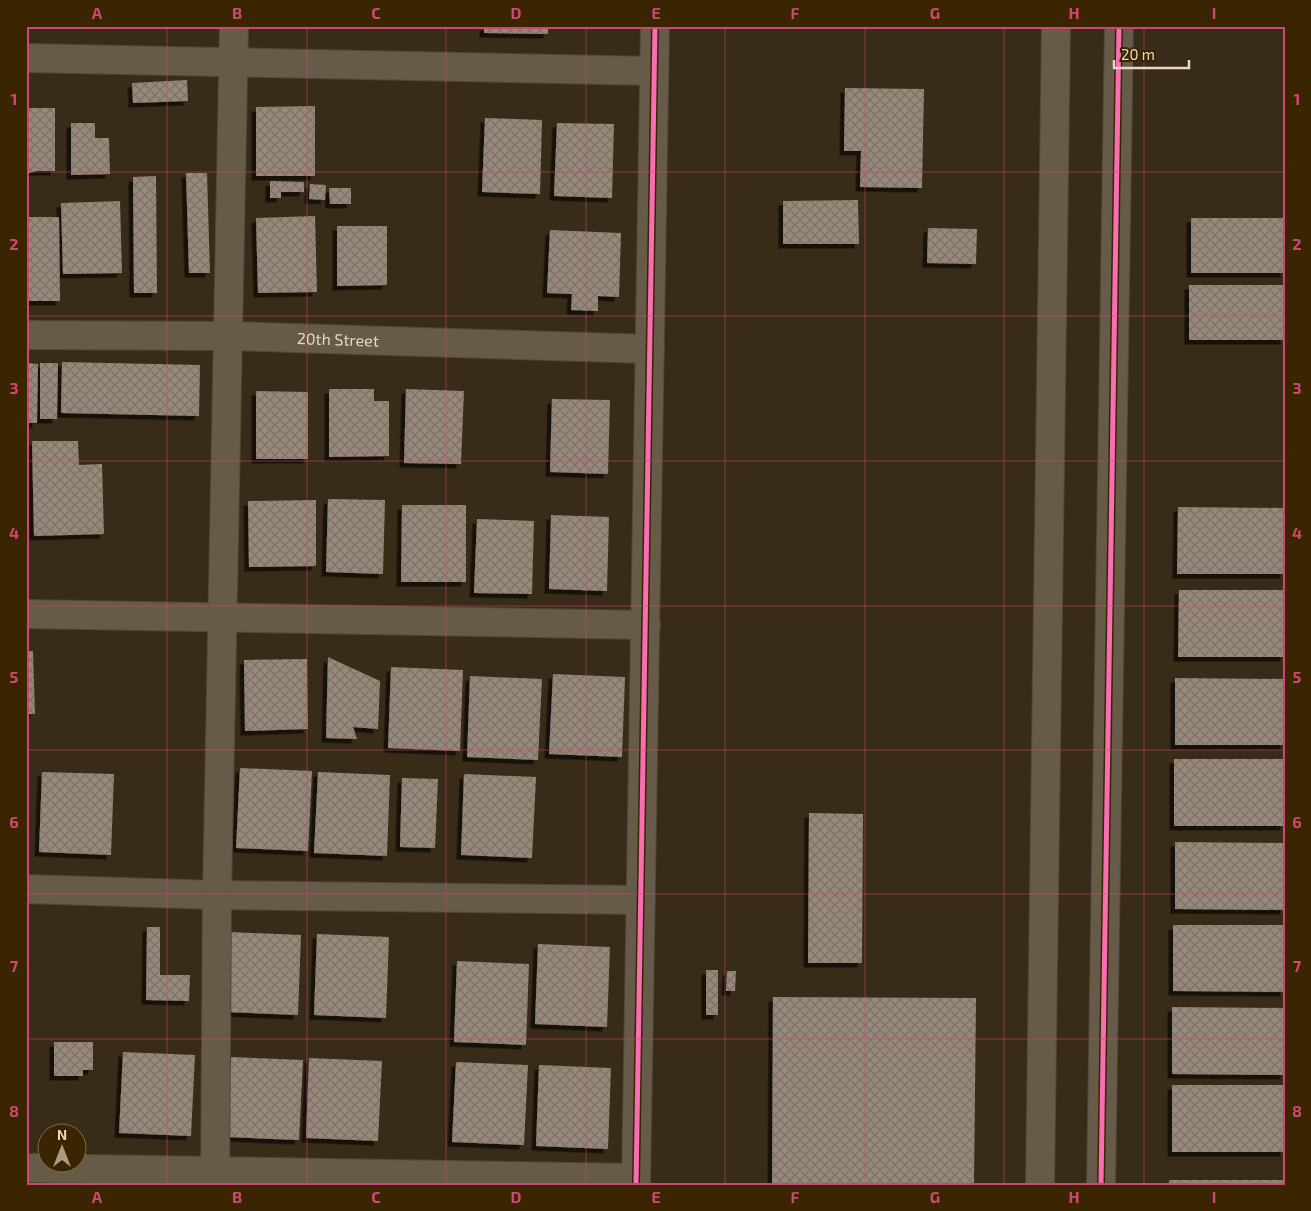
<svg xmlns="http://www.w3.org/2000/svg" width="1311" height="1211" viewBox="0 0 1311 1211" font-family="'Exo 2',sans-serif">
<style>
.building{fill:url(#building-cross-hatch);filter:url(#shadow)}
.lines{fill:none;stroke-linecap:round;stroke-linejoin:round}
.minor-casing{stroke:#524838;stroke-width:30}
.minor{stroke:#665a49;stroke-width:28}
.cycleway-casing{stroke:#3b2500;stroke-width:8}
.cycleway{stroke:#f96db3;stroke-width:5}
.grid{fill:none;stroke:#cc4874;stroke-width:1;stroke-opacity:0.55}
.labels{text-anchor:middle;stroke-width:5;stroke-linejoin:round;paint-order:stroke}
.street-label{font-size:16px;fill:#e9d7bf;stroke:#3b2500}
.neatline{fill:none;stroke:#cc4874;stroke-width:2}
.grid-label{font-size:16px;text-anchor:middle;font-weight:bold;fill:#cc4874}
</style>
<defs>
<pattern id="building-cross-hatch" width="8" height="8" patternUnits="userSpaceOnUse" patternTransform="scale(1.25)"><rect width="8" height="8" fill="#96887a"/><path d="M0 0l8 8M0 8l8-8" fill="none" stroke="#7e7266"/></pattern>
<filter id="shadow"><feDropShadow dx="-4.5" dy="4.5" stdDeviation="0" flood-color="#0009"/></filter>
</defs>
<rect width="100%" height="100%" fill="#382c18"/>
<!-- building -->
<path class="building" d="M 484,26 L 548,26 L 548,34 L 484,33 Z
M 187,80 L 188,101 L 133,103 L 132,83 Z
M 845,88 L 924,89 L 922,188 L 860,187 L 861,151 L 844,151 Z
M 315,106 L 315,176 L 256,176 L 256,107 Z
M 26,108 L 55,108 L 55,171 L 36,171 L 26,174 Z
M 485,118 L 542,120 L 540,194 L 482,192 Z
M 71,123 L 95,123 L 95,138 L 109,138 L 110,174 L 71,175 Z
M 557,123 L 614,124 L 612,198 L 554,196 Z
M 186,173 L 207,173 L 210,273 L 189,273 Z
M 156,176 L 157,293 L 134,293 L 133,177 Z
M 270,181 L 304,182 L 304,192 L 281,192 L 281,198 L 270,198 Z
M 310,184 L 326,185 L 325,200 L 309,199 Z
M 329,188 L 351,188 L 351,204 L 330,204 Z
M 858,200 L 859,244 L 783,244 L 783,201 Z
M 120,201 L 122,273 L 63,274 L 61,203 Z
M 315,216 L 317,292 L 258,293 L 256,218 Z
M 26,217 L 59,217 L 60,301 L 26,301 Z
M 1191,218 L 1285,218 L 1285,273 L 1191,273 Z
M 337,226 L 387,226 L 387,285 L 337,286 Z
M 928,228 L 977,229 L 976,264 L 927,263 Z
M 550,230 L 621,233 L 619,297 L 598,296 L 598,311 L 571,310 L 572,294 L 547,293 Z
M 1189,285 L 1285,285 L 1285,340 L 1189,340 Z
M 62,362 L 200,365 L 199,416 L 61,413 Z
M 26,363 L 38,364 L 37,423 L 26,423 Z
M 40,363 L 58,363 L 57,419 L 40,419 Z
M 329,389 L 374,389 L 374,401 L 389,401 L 389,456 L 329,457 Z
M 406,389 L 464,391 L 461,464 L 404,463 Z
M 256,391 L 308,392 L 308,459 L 256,459 Z
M 552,399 L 610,400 L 608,474 L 550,472 Z
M 32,441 L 78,441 L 79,465 L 102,464 L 104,534 L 34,536 Z
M 328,499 L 385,500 L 383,574 L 326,572 Z
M 316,500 L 316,566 L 249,567 L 248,501 Z
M 402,505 L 466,505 L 466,582 L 401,582 Z
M 1178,507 L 1285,508 L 1285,574 L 1177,574 Z
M 551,515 L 609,517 L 607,591 L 549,589 Z
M 477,519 L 534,521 L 532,594 L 474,593 Z
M 1179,590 L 1285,590 L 1285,657 L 1178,657 Z
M 26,651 L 33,651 L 35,714 L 26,714 Z
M 328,657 L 380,681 L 378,729 L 353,727 L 357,739 L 326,738 Z
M 307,659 L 308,729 L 245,731 L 244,660 Z
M 391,667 L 463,670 L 460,751 L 388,748 Z
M 553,674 L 625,677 L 622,757 L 549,754 Z
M 470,676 L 542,679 L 538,760 L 467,757 Z
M 1175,678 L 1285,679 L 1285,745 L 1175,745 Z
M 1174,759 L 1285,759 L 1285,826 L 1174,826 Z
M 240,768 L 312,771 L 308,851 L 236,848 Z
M 42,772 L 114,774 L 111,855 L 39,852 Z
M 318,772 L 390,775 L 387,856 L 314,853 Z
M 464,774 L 536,777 L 532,858 L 461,855 Z
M 402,778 L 438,779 L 435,848 L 400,847 Z
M 809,813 L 863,814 L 862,963 L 808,963 Z
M 1175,842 L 1285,843 L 1285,910 L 1175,909 Z
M 1173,925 L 1285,925 L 1285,992 L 1173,991 Z
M 147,927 L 160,927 L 160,975 L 190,975 L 189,1001 L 146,1000 Z
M 229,932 L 301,935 L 298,1015 L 226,1012 Z
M 317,934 L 389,937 L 386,1018 L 314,1015 Z
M 538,944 L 610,947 L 607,1027 L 535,1024 Z
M 457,961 L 529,964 L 526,1045 L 454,1042 Z
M 706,970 L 718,970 L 718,1015 L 706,1015 Z
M 727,971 L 736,971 L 735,991 L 726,991 Z
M 773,997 L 976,998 L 974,1185 L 772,1185 Z
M 1172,1007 L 1285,1008 L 1285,1075 L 1172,1074 Z
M 54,1042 L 93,1042 L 93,1070 L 83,1070 L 83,1076 L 54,1076 Z
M 123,1052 L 195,1055 L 191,1136 L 119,1133 Z
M 231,1057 L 303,1060 L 299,1140 L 227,1137 Z
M 309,1058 L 382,1061 L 378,1141 L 306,1138 Z
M 456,1062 L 528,1065 L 524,1145 L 452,1142 Z
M 539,1065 L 611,1068 L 608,1149 L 536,1146 Z
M 1172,1085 L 1285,1085 L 1285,1152 L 1172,1152 Z
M 1169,1180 L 1285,1180 L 1285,1185 L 1169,1185 Z"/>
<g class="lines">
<defs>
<g id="minor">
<path d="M 26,58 L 654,71"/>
<path id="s1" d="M 26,335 L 228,336 L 650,349"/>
<path d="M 26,614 L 646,625"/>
<path d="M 26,889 L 217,895 L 641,900"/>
<path d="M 26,1168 L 636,1178"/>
<path d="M 215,1185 L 217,895 L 234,26"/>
<path d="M 636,1185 L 655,26"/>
<path d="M 1040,1185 L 1056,26"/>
<path d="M 1101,1185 L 1119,26"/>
</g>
</defs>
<!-- minor casing -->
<use href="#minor" class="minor-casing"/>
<!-- minor -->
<use href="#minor" class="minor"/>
<defs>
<path id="cycleway" d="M 636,1185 L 655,26
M 1101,1185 L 1119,26"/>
</defs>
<!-- cycleway casing -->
<use href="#cycleway" class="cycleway-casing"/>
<!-- cycleway -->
<use href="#cycleway" class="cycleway"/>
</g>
<!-- grid -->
<path class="grid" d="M 167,26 L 167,1185M 307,26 L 307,1185M 446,26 L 446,1185M 586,26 L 586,1185M 725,26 L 725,1185M 865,26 L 865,1185M 1004,26 L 1004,1185M 1144,26 L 1144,1185M 26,172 L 1285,172M 26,316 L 1285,316M 26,461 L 1285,461M 26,606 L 1285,606M 26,750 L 1285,750M 26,894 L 1285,894M 26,1039 L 1285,1039"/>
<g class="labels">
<!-- street labels -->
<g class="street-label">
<text dy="6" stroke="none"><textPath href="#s1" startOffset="312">20th Street</textPath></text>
</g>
</g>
<!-- border -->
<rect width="1311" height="1211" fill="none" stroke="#3b2500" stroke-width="55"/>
<!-- north arrow -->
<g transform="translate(62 1148)"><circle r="24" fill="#3b2500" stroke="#816c4c"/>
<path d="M0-4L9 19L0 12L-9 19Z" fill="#ab9b85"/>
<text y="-8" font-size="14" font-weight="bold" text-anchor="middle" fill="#e9d7bf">N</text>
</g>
<!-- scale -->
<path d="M1114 60v8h75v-8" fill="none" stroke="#e9d7bf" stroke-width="2.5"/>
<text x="1121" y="60" font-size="15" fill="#e9d7bf" stroke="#3b2500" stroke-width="4" paint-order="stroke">20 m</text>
<rect x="28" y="28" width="1256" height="1156" class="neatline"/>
<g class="grid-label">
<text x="97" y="19">A</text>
<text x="237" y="19">B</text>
<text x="376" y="19">C</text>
<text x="516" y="19">D</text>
<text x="656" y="19">E</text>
<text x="795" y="19">F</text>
<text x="935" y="19">G</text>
<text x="1074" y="19">H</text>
<text x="1214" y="19">I</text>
<text x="14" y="105">1</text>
<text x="1297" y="105">1</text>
<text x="14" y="250">2</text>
<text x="1297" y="250">2</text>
<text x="14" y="394">3</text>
<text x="1297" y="394">3</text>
<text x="14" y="539">4</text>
<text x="1297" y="539">4</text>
<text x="14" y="683">5</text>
<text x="1297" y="683">5</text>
<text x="14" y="828">6</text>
<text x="1297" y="828">6</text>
<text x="14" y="972">7</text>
<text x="1297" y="972">7</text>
<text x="14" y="1117">8</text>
<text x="1297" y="1117">8</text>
<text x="97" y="1203">A</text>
<text x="237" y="1203">B</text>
<text x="376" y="1203">C</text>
<text x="516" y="1203">D</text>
<text x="656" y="1203">E</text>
<text x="795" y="1203">F</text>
<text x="935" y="1203">G</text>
<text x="1074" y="1203">H</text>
<text x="1214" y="1203">I</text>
</g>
</svg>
